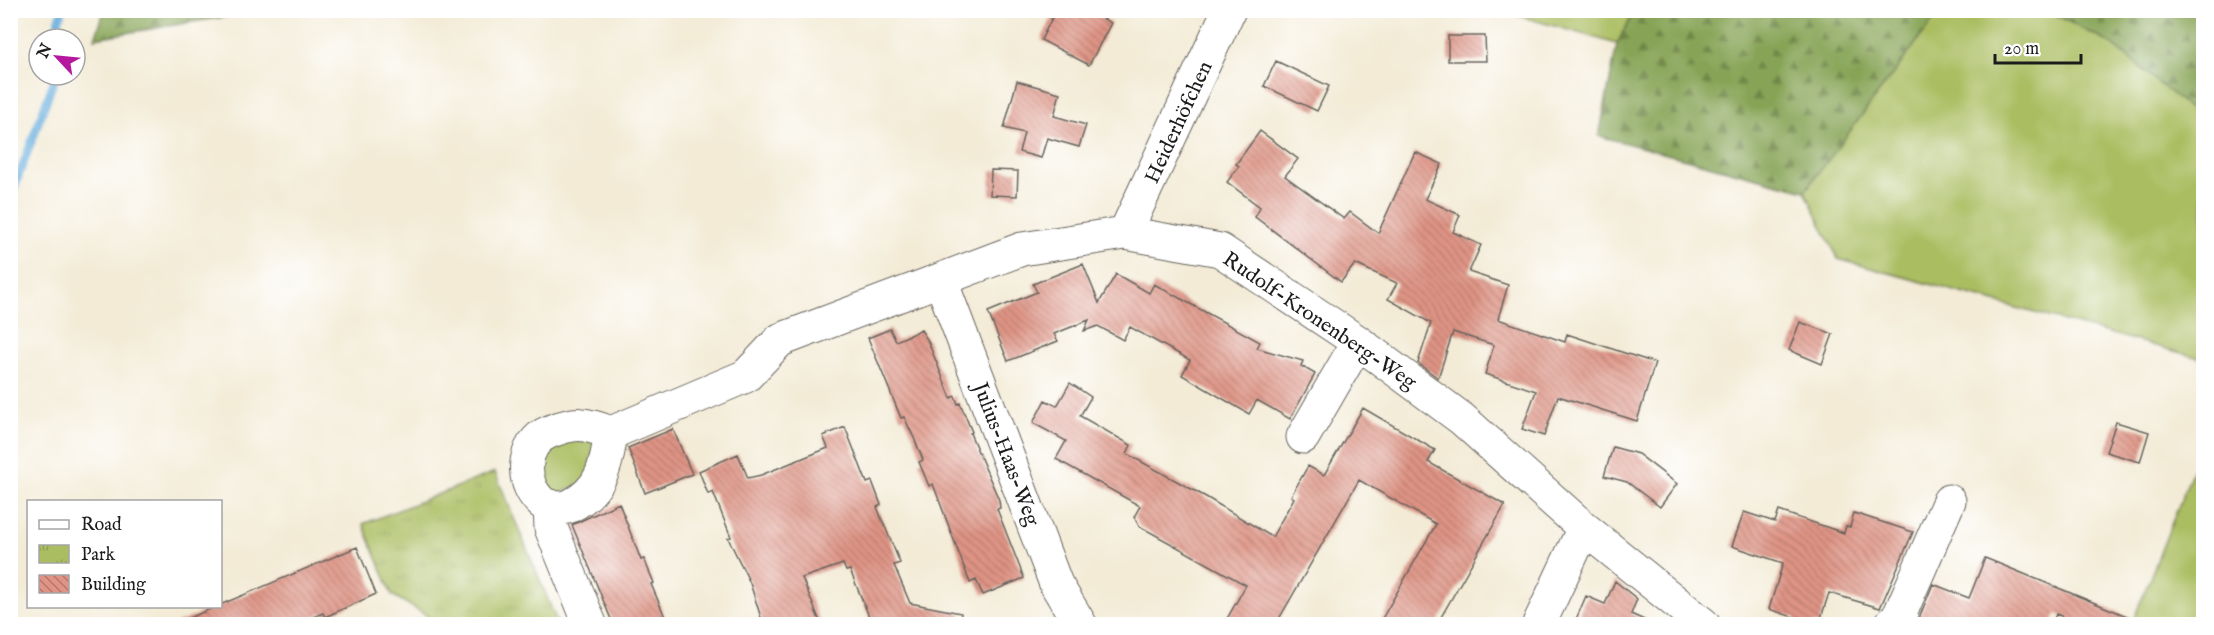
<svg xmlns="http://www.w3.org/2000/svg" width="2214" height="635" viewBox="0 0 2214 635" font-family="'IM FELL English',serif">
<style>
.grass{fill:#aabd61;stroke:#636c3e;stroke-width:1.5}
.forest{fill:url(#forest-firs);stroke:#52603a;stroke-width:1.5}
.park{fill:url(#park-tufts);stroke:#636c3e;stroke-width:1.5}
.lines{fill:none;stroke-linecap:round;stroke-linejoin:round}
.stream{stroke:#66addc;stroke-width:8}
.building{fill:url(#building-back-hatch)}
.minor-casing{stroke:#67645d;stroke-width:35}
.minor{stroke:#fff;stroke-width:33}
.labels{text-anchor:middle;stroke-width:6;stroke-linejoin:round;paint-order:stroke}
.street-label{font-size:21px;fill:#1c1c1c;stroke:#fff}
</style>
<defs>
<pattern id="forest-firs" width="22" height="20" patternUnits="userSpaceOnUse" patternTransform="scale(1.5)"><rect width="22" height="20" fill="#87a457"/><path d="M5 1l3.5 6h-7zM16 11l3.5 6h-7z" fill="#6e8547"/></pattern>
<pattern id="park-tufts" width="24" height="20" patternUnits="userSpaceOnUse" patternTransform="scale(1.5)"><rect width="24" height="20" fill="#aabd61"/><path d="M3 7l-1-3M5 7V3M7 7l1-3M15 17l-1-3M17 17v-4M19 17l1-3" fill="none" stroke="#92a254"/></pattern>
<pattern id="building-back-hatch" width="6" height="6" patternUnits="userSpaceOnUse" patternTransform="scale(1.5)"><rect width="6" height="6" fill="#df9485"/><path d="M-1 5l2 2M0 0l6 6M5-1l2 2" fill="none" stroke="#b4786c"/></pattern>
</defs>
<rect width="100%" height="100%" fill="#fff"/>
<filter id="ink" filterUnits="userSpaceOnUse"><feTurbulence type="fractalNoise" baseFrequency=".0167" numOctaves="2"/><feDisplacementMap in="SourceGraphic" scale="12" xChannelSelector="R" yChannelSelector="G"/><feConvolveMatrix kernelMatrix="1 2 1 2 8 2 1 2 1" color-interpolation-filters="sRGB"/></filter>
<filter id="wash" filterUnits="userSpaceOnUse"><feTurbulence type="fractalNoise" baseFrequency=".008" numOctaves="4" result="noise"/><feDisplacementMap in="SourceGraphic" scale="24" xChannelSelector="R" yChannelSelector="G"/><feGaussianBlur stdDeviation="1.35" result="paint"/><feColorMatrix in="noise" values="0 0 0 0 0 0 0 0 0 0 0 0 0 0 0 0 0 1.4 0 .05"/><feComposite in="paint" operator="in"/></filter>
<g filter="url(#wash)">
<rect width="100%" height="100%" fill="#f3ebd6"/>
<!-- grass -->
<path class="grass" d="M 1502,11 L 1635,11 L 1617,44 Z
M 1940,11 L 2048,11 L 2112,44 L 2203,120 L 2203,359 L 1838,259 L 1805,191 Z
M 562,439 L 597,439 L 585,483 L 549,498 L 538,454 Z
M 2203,444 L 2203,624 L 2141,624 L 2133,621 Z"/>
<!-- forest -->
<path class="forest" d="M 1635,10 L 1940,10 L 1940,11 L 1805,191 L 1599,136 L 1617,44 Z
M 104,11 L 104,10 L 260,11 L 95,38 Z
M 2048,11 L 2203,11 L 2203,120 L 2112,44 Z"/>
<!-- park -->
<path class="park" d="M 495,472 L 558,624 L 435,624 L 426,615 L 392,595 L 363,524 Z"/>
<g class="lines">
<!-- stream -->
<path class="stream" d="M 58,39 L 58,21 L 63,10
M 12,194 L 56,75"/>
</g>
<g id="blocks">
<!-- building -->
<path class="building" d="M 1056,10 L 1087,10 L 1111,23 L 1089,65 L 1041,40 Z
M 1448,36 L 1485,36 L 1486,61 L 1448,61 Z
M 1276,61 L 1329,86 L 1317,111 L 1264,86 Z
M 1017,81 L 1060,93 L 1054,116 L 1086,125 L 1079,147 L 1047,138 L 1041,158 L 1019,152 L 1024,133 L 1004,128 Z
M 1260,131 L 1298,159 L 1285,176 L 1344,219 L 1350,212 L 1378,233 L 1415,152 L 1442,164 L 1425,199 L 1460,215 L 1453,232 L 1481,245 L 1469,272 L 1508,285 L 1498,319 L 1565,342 L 1567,334 L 1655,363 L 1637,421 L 1558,396 L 1544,436 L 1522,429 L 1536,391 L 1485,374 L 1494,345 L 1453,332 L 1438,378 L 1418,363 L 1431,323 L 1388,299 L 1397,283 L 1355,264 L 1341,282 L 1255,217 L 1260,207 L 1227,182 L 1239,166 L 1236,164 Z
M 991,170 L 1018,171 L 1017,196 L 990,195 Z
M 1083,264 L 1099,303 L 1116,274 L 1149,293 L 1154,284 L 1260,342 L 1257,348 L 1303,361 L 1301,366 L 1315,374 L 1290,419 L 1257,400 L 1249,414 L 1182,375 L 1190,360 L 1130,327 L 1123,340 L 1098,326 L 1084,331 L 1089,320 L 1054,334 L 1058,341 L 1008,361 L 988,312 L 1037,292 L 1033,284 Z
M 1800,322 L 1833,334 L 1822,364 L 1789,350 Z
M 890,329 L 896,341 L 921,330 L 927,339 L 951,398 L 955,396 L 958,404 L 960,403 L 972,432 L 970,433 L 999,500 L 1000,508 L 997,509 L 1024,578 L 983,595 L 976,580 L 970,583 L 933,484 L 929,486 L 919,462 L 923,460 L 914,438 L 904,417 L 901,418 L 868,338 Z
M 1070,383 L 1091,397 L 1080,416 L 1131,445 L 1127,454 L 1206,497 L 1272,537 L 1294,498 L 1291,496 L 1308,466 L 1324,475 L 1363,408 L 1435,450 L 1428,462 L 1505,505 L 1437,624 L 1379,624 L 1436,524 L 1359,480 L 1276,624 L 1224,624 L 1246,585 L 1139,526 L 1134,517 L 1140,506 L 1056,459 L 1066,441 L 1033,423 L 1045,400 L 1057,406 Z
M 2116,422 L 2149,432 L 2140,462 L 2106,452 Z
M 845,427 L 867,483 L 872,481 L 881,505 L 877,507 L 900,563 L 894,565 L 910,603 L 961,613 L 960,624 L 872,624 L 850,570 L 846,571 L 843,564 L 802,578 L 821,624 L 763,624 L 750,583 L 728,538 L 731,537 L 713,492 L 708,494 L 699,471 L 738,454 L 748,478 L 761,475 L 828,448 L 823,436 Z
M 673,429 L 692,474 L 645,493 L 628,448 Z
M 1613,447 L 1638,454 L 1677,484 L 1660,507 L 1627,482 L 1604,476 Z
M 619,503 L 641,560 L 644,559 L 654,583 L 651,584 L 668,624 L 613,624 L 572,525 Z
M 1779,511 L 1844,533 L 1846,526 L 1850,527 L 1854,513 L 1913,532 L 1880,608 L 1829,593 L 1819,624 L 1794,624 L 1796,618 L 1769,609 L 1783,563 L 1732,546 L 1744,512 L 1775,522 Z
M 357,547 L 376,594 L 325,617 L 323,613 L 296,624 L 175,624 Z
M 1985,558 L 2144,623 L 2143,624 L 2081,624 L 2056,614 L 2052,624 L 1935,624 L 1919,618 L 1933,584 L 1969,598 Z
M 1615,581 L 1637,599 L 1631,614 L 1653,624 L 1574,624 L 1586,596 L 1605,604 Z"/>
</g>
</g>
<g filter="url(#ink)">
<use href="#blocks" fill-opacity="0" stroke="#67645d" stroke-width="1.5"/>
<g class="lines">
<defs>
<path id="minor" d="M 1125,233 L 1229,10
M 941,281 L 1056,584 L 1080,624
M 611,433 C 606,466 602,490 570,506 C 563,509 550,508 544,504 C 519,486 521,443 549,432 C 577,421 583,423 611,433 L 746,376 L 780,340 L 1022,249 L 1125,233 L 1220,250 L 1358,342 L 1462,419 L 1584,528 L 1703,624
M 1303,437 L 1358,342
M 550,506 L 551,528 L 590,624
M 1539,624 L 1584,528
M 1891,624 L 1899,616 L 1949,501"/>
</defs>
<!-- minor casing -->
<use href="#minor" class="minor-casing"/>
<!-- minor -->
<use href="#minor" class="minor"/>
</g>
</g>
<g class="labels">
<!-- street labels -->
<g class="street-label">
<text transform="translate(1178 122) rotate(-65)" y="7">Heiderhöfchen</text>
<text transform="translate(1320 320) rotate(34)" y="7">Rudolf-Kronenberg-Weg</text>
<text transform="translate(1007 454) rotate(69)" y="7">Julius-Haas-Weg</text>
</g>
</g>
<!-- margin -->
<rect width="2214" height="635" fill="none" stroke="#fff" stroke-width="36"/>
<!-- legend -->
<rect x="27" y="500" width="195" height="108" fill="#ffffff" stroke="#a4a4a4" stroke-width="1.5"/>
<rect x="39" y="520" width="30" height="9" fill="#ffffff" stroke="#a4a4a4" stroke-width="1.5"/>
<text x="81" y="530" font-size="18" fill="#1c1c1c">Road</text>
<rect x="39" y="545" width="30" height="18" fill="url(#park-tufts)" stroke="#a4a4a4" stroke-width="1.5"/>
<text x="81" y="560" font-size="18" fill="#1c1c1c">Park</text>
<rect x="39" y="575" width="30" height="18" fill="url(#building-back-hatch)" stroke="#a4a4a4" stroke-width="1.5"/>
<text x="81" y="590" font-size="18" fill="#1c1c1c">Building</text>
<!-- north arrow -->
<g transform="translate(57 57) rotate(296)"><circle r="28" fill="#ffffff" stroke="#a4a4a4" stroke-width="1.5"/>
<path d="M0-4.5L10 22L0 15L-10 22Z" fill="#b5179e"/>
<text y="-9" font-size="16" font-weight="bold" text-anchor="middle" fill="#1c1c1c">N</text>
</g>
<!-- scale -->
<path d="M1995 54v9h86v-9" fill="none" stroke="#1c1c1c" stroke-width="3"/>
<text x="2004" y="54" font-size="18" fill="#1c1c1c" stroke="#ffffff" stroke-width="4.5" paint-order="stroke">20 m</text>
</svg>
